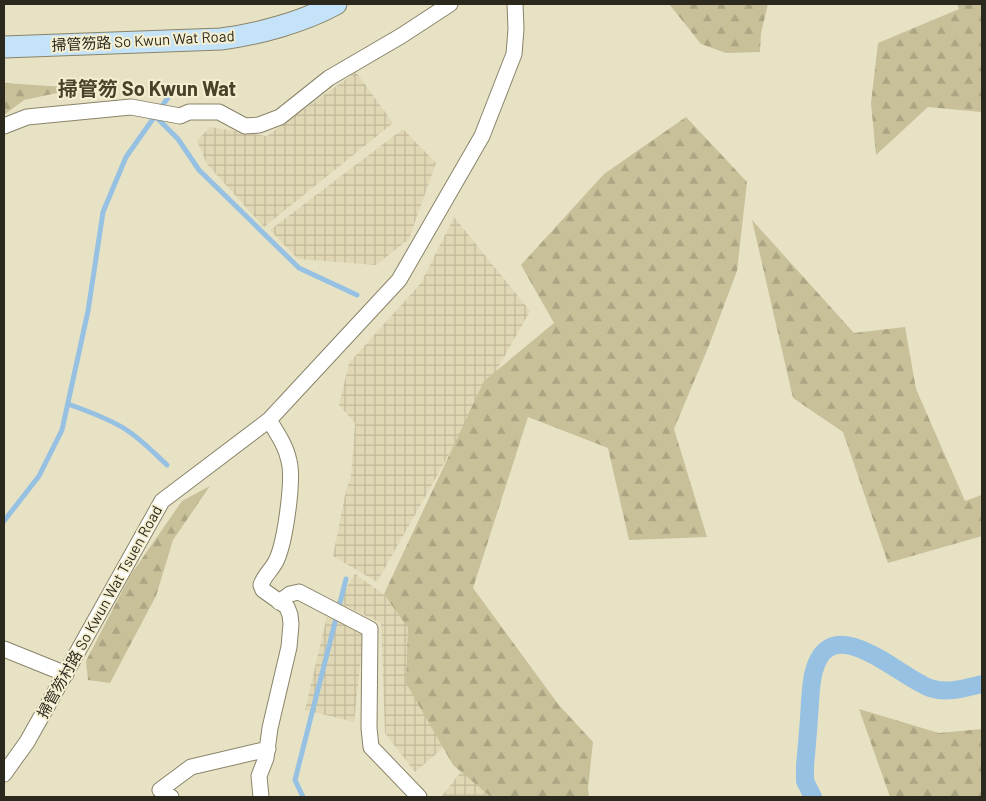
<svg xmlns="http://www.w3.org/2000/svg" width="986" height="801" viewBox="0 0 986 801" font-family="Barlow,'Noto Sans TC',sans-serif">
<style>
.industrial{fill:url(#industrial-grid)}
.forest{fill:url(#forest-firs)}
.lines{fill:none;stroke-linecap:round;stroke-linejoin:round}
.stream{stroke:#96c1e2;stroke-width:5}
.canal{stroke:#96c1e2;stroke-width:18}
.street-casing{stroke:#898469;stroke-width:17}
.secondary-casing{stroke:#898469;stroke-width:23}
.street{stroke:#fff;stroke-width:15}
.secondary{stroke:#c4e3f8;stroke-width:21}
.labels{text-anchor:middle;stroke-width:4;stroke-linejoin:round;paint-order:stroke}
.street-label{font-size:15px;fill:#2b291e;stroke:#f5efd2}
.district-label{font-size:20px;font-weight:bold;fill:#474229;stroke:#f5efd2}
</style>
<defs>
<pattern id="industrial-grid" width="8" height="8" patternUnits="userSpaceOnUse" patternTransform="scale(1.25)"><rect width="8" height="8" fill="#e0d8b4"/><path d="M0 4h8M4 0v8" fill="none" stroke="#c0b99a"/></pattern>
<pattern id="forest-firs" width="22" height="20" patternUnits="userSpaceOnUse" patternTransform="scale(1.25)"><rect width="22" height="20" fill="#c8c099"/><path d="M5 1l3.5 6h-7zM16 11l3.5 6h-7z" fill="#aca583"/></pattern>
</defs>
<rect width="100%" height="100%" fill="#e8e2c5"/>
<!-- industrial -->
<path class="industrial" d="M 356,72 L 393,123 L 264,227 L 207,164 L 197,141 L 210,127 L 267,136 Z
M 403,129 L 436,163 L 409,239 L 376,265 L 298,259 L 270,230 Z
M 454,217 L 530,311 L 377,582 L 333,556 L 346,490 L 351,477 L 355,423 L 339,405 L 349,363 L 421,283 Z
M 355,574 L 412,614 L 449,743 L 415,772 L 385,733 L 381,623 L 337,602 Z
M 327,616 L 364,632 L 354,722 L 305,710 Z
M 475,754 L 531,797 L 441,797 Z"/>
<!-- forest -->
<path class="forest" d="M 669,4 L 768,4 L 761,33 L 760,52 L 726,53 L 701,44 Z
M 957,4 L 982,4 L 982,107 L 981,112 L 928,107 L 876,155 L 871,103 L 878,43 L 959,9 Z
M 4,83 L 80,88 L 24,100 L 4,115 Z
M 686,117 L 747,182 L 737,271 L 708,348 L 674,429 L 707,537 L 629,540 L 608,448 L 528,417 L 473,588 L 558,704 L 593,742 L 588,788 L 589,797 L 491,797 L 453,765 L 406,683 L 408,628 L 384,594 L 484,381 L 554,323 L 521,265 L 604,174 Z
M 752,220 L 854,333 L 905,327 L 916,389 L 965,501 L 982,495 L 982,536 L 888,563 L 843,432 L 793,398 Z
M 210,486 L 173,540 L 156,596 L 110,683 L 88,680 L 86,661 L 130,576 L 182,501 Z
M 859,709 L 939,733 L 982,729 L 982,797 L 890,797 Z"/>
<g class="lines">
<!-- stream -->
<path class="stream" d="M 155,116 L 178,139 L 199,170 L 299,268 L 357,295
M 68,404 C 87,411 108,418 125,429 C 141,439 154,453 167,465
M 4,521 L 39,476 L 62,430 L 88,311 L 103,212 L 126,157 L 172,92
M 303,797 L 295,780 L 346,579"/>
<!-- canal -->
<path class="canal" d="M 813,797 L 805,781 L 805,766 C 807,744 809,723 810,701 C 811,692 811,681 814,671 C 831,608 899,677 930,688 C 947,694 965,688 982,684"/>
<defs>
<path id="street" d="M 4,126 L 27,117 L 131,107 L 180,116 L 189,112 L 219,112 L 245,126 L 259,125 L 280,117 L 329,78 L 401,36 L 450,4
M 279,602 L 290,594 L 299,592 L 370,629 L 369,728 L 371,747 L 419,797
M 4,649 L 66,674
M 4,774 L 27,742 L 162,501 L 269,420 L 399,280 L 482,136 L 514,54 L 516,29 L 515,4
M 171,797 L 160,790 L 191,767 L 268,749
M 261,797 L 259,776 L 266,758 L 270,728 L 289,647 L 291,624 L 290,615 L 287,607 L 263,590 L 261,585 C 264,575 273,569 277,559 C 285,541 294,480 289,461 C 286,446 277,433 269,420"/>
<path id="secondary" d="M 4,47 L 221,39 C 259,34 303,22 336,4"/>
</defs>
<!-- street casing -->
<use href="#street" class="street-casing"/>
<!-- secondary casing -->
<use href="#secondary" class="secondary-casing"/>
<!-- street -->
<use href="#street" class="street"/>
<!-- secondary -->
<use href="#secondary" class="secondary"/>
</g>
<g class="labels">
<!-- street labels -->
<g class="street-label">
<text transform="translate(143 41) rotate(-3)" y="5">掃管笏路 So Kwun Wat Road</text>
<text transform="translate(100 612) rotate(-61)" y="5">掃管笏村路 So Kwun Wat Tsuen Road</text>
</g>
<!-- district labels -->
<g class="district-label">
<text x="147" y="96">掃管笏 So Kwun Wat</text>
</g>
</g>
<!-- border -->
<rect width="986" height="801" fill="none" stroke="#2b291e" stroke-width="10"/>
</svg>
